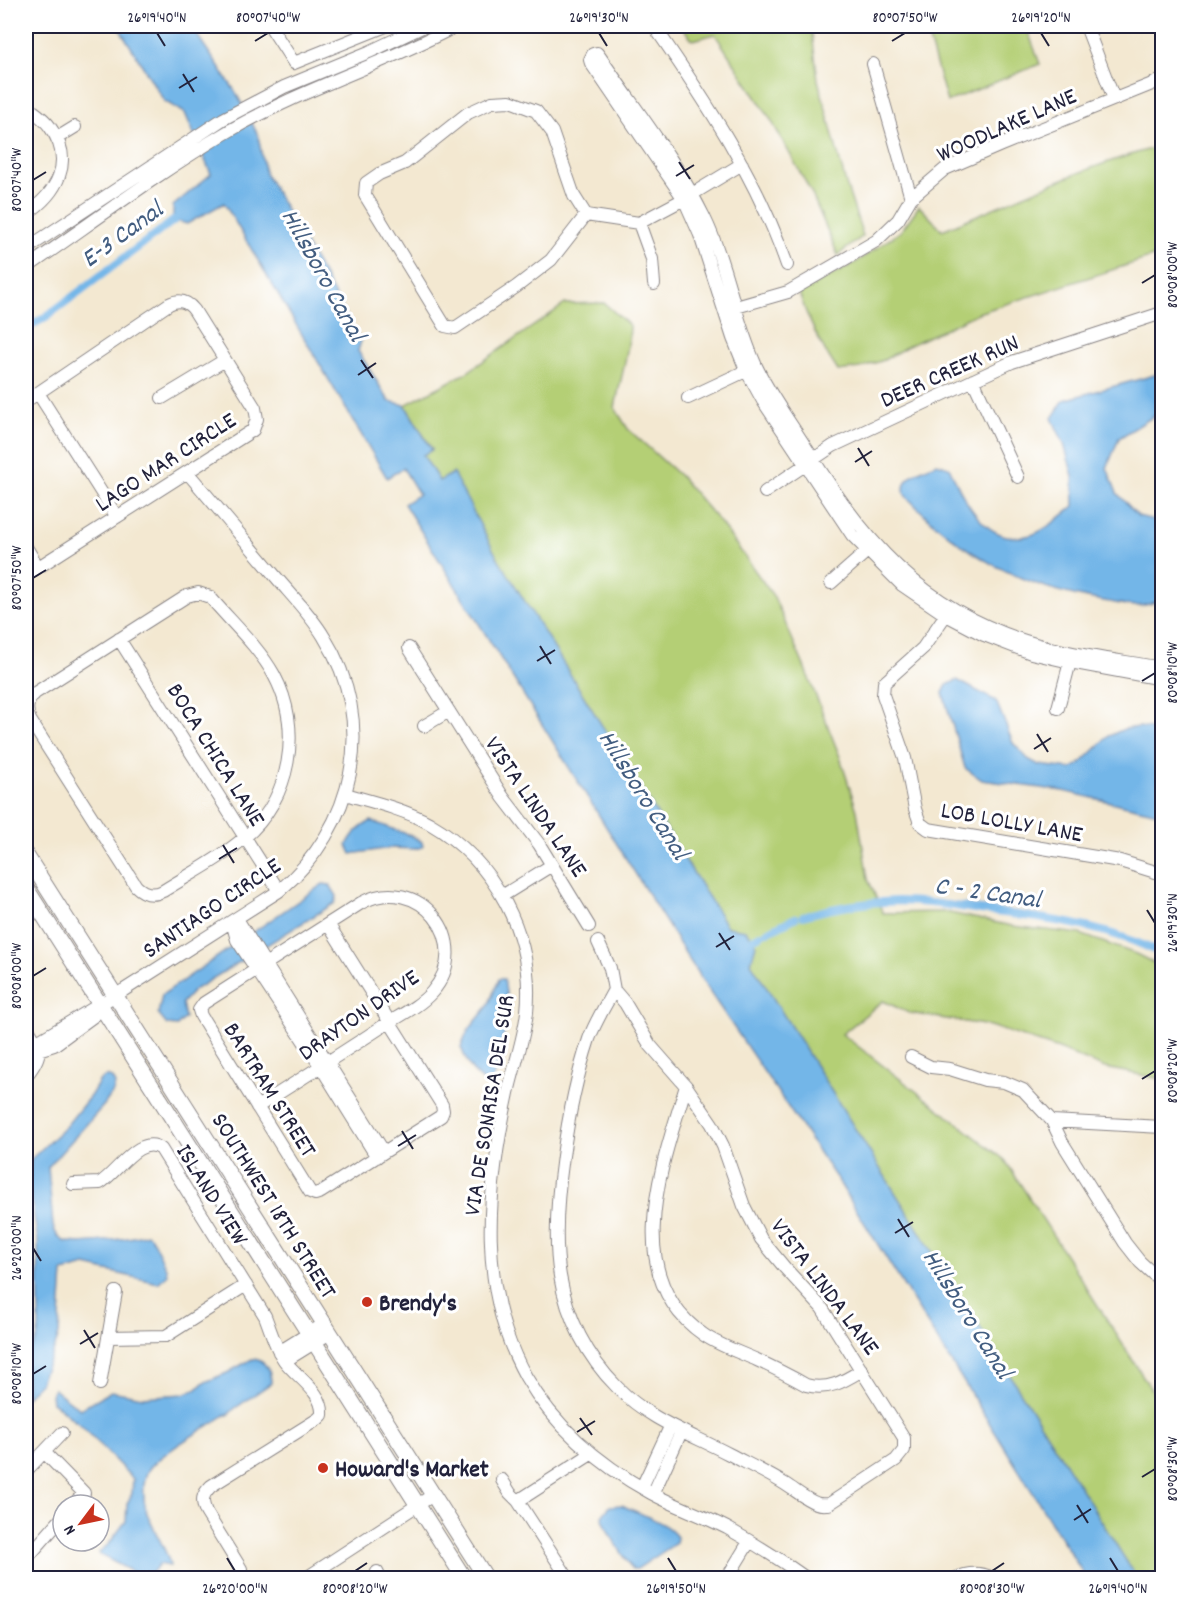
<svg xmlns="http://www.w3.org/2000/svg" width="1188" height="1604" viewBox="0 0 1188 1604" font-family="Dekko,sans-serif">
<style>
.green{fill:#b4cf75;stroke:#6b7858;stroke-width:1.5}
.water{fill:#73b6e8;stroke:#4a6c92;stroke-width:1.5}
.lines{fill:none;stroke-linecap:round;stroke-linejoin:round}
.canal{stroke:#73b6e8;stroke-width:8}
.minor-casing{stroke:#8a8586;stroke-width:14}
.major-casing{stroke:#8a8586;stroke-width:17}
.minor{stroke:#fff;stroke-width:12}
.major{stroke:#fff;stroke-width:15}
.ticks{fill:none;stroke:#22223b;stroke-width:2}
.poi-dot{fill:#c8321e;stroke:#fff;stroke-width:2}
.labels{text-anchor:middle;stroke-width:6;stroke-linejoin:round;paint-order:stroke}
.street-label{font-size:24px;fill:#22223b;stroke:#fff}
.poi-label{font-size:24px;font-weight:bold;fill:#22223b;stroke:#fff;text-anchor:start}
.water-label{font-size:26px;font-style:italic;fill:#425d80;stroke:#fff}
.neatline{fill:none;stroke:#22223b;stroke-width:2}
.ticks-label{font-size:15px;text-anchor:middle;fill:#22223b}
</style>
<rect width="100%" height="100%" fill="#fff"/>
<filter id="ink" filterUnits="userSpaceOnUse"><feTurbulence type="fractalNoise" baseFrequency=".0167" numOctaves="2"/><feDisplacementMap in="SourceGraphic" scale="12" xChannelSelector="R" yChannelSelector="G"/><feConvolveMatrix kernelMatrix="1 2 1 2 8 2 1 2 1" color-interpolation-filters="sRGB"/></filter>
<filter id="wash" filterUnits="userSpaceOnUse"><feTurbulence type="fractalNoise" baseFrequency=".008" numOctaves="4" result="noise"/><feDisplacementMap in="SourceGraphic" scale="24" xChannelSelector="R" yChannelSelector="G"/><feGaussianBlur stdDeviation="1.35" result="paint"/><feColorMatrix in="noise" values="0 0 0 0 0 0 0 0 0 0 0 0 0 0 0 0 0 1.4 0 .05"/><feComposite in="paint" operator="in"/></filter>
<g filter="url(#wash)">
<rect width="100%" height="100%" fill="#f3e8d1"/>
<!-- green -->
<path class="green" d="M 681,26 L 811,26 L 818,80 L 846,184 L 863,236 L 838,255 L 811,192 L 771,120 L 715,34 L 693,40 Z
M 925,26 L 1026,26 L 1040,64 L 947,102 Z
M 1162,146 L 1162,254 L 978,313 L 906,347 L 884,360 L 860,368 L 838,371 C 821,346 808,321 799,293 L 855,263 L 901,231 L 919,206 L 942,230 C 1015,200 1086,165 1162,146 Z
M 604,303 L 630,326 C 629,354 620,380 615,408 L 628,429 L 680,476 L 722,525 L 774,597 L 804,666 L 840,757 L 857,811 L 868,879 L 883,913 L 945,912 L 1012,926 L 1080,934 L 1136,954 L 1162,967 L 1162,1079 L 1105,1068 L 1059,1049 L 990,1026 L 909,1013 L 883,1001 L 842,1034 L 1005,1160 L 1162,1406 L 1162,1572 L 1152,1578 L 1137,1578 L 751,963 L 756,944 L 745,930 L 727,927 L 496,555 L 453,474 L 440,482 L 423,455 L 432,449 L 405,405 L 466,373 L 565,304 Z"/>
<!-- water -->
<path class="water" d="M 118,26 L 191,26 L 235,91 L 258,135 L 265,173 L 361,341 L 358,351 L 389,401 L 405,405 L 432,450 L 423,455 L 439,481 L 453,473 L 496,555 L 727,927 L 745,930 L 756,944 L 751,963 L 1137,1578 L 1086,1578 L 837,1179 L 707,988 L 404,504 L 419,494 L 403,468 L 387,478 L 224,203 L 187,224 L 173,220 L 173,206 L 211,174 L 185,113 L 164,101 Z
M 1162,373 L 1162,416 L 1154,416 L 1119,438 L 1107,468 L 1117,493 L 1138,516 L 1162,522 L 1162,590 L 1158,601 C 1138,610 1125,604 1104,601 C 1023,588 961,555 905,495 C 899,475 923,470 937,463 L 949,467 C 964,500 986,548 1031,535 C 1047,530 1061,516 1074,506 L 1073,476 L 1064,444 L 1052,418 L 1064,400 Z
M 957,680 L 996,701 L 1013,743 L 1028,759 L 1039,765 L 1071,769 L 1081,763 L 1109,736 L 1124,729 L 1140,727 L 1161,731 L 1162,814 L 1063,791 L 982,780 L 965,768 L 943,693 L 947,685 Z
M 371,821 L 412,836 L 422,842 L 423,847 L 415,849 L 391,848 L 351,854 L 347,845 C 353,833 359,828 371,821 Z
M 323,884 L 330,885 L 337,896 L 335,903 L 194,990 L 182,1003 L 185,1018 L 177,1026 L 167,1025 L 158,1014 L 162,995 Z
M 499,979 L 504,979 L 509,1012 L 493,1081 L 488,1083 C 473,1077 466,1061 461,1047 L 468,1031 L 488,1006 Z
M 106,1076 L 112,1078 L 115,1084 L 113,1092 L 104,1105 L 48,1167 L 53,1226 C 55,1233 58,1238 64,1241 C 76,1246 134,1238 147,1234 L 151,1237 L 166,1268 L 167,1275 L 158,1283 L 86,1266 L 63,1272 L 59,1333 L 55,1347 L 39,1384 L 26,1397 L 26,1357 L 37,1339 L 39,1327 L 38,1241 L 29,1186 L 31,1159 L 66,1126 L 91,1095 L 100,1080 Z
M 252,1359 C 265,1359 271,1371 271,1383 L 234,1409 L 228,1415 L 225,1415 C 209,1426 158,1455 149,1469 C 142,1479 143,1500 146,1510 C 151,1528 168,1550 170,1566 L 159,1564 L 152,1573 L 135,1573 L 100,1555 L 99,1552 L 108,1545 L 126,1521 L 127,1504 L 132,1493 L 133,1479 L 80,1424 C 70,1419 63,1409 52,1402 L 51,1395 L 54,1389 L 80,1409 L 111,1391 L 143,1397 L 183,1394 L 197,1389 L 203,1383 L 227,1373 Z
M 622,1505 C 640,1515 665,1520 677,1537 L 676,1543 L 637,1569 L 632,1569 L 609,1533 L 602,1516 L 610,1506 Z"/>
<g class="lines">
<!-- canal -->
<path class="canal" d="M 26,329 L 47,316 L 181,215
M 803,916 C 835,907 866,902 898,901 C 926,901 954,906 981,910 C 1042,918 1107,925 1162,954
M 767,932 L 795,918
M 744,944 L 760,935"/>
</g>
</g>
<g filter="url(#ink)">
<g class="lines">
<defs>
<path id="minor" d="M 270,26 L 294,63 L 386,26
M 654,26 C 706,101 757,178 787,265
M 1086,26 L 1114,99
M 873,64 L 911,198
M 510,101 L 536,111 L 552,132 L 574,196 L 586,215 L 551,260 L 516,287 L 455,328 L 445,326 L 365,195 L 366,183 L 379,174 L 405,163 L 468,113 L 492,102 Z
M 26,106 C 34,112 44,118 50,127 C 76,162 56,194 26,214
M 57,138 L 75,127
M 586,215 L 639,223 L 684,199 L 742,164
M 639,223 L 652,259 L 654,284
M 26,249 L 223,119 L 284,87 L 369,52 L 424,26
M 26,268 C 93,222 159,172 229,131 C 302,89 382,65 456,26
M 729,309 L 788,292 L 876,241 L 898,220 L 911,198 L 945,169 L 1001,145 L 1162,80
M 973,380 L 1018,477
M 38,393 L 117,517
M 162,398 L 225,360
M 688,398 L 752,368
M 26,401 L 169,304 C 179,299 187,301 194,310 L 255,408 L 257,419 L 253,430 L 26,575
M 765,492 L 833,446 L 1012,362 L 1162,313
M 26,547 L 38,567
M 831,583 L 873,546
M 198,593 L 210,597 C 231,622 258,646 274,675 C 303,729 291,799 244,838 C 220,859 190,874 163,891 C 153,896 144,894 136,886 L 30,720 C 25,709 27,701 35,693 L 187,596 Z
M 949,610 L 923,648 L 884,683 L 883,695 L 905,758 L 915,809 L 920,823 L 928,829 L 1120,861 L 1162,874
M 119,639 L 279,891
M 409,648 L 503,797 L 539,844 L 589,926
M 1162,668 C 1117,660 1069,655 1025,641 C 921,607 864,542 808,451 C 791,423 770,396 756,366 C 734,318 727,264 704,217 C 676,160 635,109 600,57 L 597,53 L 593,54 L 590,60 L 591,63 L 684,199 L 700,235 L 733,338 L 746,370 L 763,401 L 852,535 L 902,585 L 946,615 L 984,635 L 1031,653 L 1070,662 L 1162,679
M 1058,708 L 1072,654
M 424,726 L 449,711
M 345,794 C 373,802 403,809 429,823 C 495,861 535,936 527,1012 C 524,1039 514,1066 508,1093 C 487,1188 477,1290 526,1377 C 556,1429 600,1465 651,1493 C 675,1506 702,1515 727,1528 C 754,1543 781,1560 806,1578
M 502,896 L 552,865
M 237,919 L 384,1152
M 232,922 L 237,940 L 321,1067 L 377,1157
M 598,942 L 610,968 L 614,990 L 625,1003 L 650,1045 L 686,1086 L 712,1124 L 723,1146 L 744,1206 L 761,1239 L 785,1268 L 822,1308 L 904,1438 L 904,1450 L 896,1460 L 829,1504 C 825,1504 820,1505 816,1503 C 805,1499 795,1490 785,1484 C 767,1473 748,1464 729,1454 C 689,1433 649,1420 617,1387 C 587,1357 567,1318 560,1276 C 549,1213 569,1100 589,1039 C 595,1022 605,1006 614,990
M 26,1026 C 40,1049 45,1052 26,1076
M 37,1042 L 124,990 L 279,891 C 355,827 378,723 324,637 C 311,615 292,596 276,577 C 246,542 217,507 187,472
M 38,1050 L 54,1045 L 95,1015
M 911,1057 L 931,1067 L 950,1069 L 985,1080 L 1004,1082 L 1023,1090 L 1052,1121 L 1062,1142 L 1125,1243 L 1140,1262 L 1162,1282
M 686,1086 C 662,1165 619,1277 704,1335 C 720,1346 739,1352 757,1360 C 774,1368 790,1376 806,1385 C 829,1391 844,1381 862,1370
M 257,1107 C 298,1081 339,1055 380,1028 C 397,1017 419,1007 432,992 C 476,942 418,871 361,903 L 204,1003 L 199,1010 L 201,1016 L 310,1192 L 315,1194 L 321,1192 L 441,1116 L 443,1111 L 442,1105 L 328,924
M 1052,1121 L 1162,1127
M 73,1184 L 100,1183 C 117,1173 140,1133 161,1149 L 265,1316 C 271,1331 275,1347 284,1360 C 296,1377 324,1392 322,1415 L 318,1419 L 211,1486 C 202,1495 201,1500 206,1512 L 241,1569 L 241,1578
M 108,1337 L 166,1336 L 246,1285
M 279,1352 L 324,1324
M 285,1361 L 330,1333
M 100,1384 L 116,1292
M 44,1452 L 84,1493 L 73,1505
M 26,1471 L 62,1433
M 502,1480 L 510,1493 L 518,1501 L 568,1578
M 642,1487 L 670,1427
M 653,1494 L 681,1432
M 518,1501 L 591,1454
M 26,1559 L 63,1517
M 377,1572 L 380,1578
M 306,1578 L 433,1495
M 727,1578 L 749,1542
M 956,1578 C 969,1572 980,1572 993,1578"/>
<path id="major" d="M 26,855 L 486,1578
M 26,888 L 464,1578"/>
</defs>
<!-- minor casing -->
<use href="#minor" class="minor-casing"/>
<!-- major casing -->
<use href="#major" class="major-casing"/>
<!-- minor -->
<use href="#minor" class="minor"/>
<!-- major -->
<use href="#major" class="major"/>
</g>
</g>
<!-- ticks -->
<path class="ticks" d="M 157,33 L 165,46M 599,33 L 607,46M 1041,33 L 1049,46M 255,41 L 268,33M 892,41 L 905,33M 183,74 L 194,92M 179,88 L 197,77M 679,162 L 690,179M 676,176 L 694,165M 33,180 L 46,172M 1142,283 L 1155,275M 361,360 L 373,378M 358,375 L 376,363M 858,448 L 869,466M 855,462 L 872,451M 33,578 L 46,570M 540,646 L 551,664M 537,661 L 555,650M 1142,681 L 1155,673M 1037,734 L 1048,752M 1034,749 L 1051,738M 223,845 L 234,863M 219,859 L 237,848M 1147,910 L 1155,923M 719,933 L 730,950M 716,947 L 734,936M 33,976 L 46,968M 1142,1079 L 1155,1071M 402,1131 L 413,1149M 398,1146 L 416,1135M 898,1219 L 909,1237M 895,1233 L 913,1222M 33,1248 L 41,1261M 84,1330 L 95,1348M 80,1344 L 98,1333M 33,1374 L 46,1366M 580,1418 L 592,1435M 577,1432 L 595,1421M 1142,1477 L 1155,1469M 1077,1505 L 1088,1523M 1074,1520 L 1091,1509M 227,1558 L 235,1571M 668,1558 L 676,1571M 1110,1558 L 1118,1571M 355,1571 L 367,1563M 992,1571 L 1004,1563"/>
<!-- markers -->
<g class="poi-dot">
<circle cx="367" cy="1302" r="6"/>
<circle cx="323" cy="1468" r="6"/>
</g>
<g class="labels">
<!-- street labels -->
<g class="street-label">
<text transform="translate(1006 124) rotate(-24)" y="8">WOODLAKE LANE</text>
<text transform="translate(949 370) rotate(-24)" y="8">DEER CREEK RUN</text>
<text transform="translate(165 461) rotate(-33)" y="8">LAGO MAR CIRCLE</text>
<text transform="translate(217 754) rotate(58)" y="8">BOCA CHICA LANE</text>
<text transform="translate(537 806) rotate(56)" y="8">VISTA LINDA LANE</text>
<text transform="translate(1012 821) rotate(10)" y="8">LOB LOLLY LANE</text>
<text transform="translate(211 907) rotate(-34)" y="8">SANTIAGO CIRCLE</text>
<text transform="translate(358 1014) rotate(-35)" y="8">DRAYTON DRIVE</text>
<text transform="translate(271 1089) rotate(58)" y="8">BARTRAM STREET</text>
<text transform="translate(488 1105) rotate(-81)" y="8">VIA DE SONRISA DEL SUR</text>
<text transform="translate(213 1194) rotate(58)" y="8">ISLAND VIEW</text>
<text transform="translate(275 1205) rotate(58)" y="8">SOUTHWEST 18TH STREET</text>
<text transform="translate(826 1286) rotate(53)" y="8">VISTA LINDA LANE</text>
</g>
<!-- poi labels -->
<g class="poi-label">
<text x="379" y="1310">Brendy's</text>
<text x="335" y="1476">Howard's Market</text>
</g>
<!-- water labels -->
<g class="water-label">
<text transform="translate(121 233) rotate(-36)" y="9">E-3 Canal</text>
<text transform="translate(325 274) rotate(61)" y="9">Hillsboro Canal</text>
<text transform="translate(645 794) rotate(58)" y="9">Hillsboro Canal</text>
<text transform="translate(988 891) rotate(8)" y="9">C - 2 Canal</text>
<text transform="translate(969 1313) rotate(58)" y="9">Hillsboro Canal</text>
</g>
</g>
<!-- margin -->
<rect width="1188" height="1604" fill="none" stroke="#fff" stroke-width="66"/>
<!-- north arrow -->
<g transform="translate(81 1523) rotate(238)"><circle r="28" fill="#ffffff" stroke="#a7a7b1" stroke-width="1.5"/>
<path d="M0-4.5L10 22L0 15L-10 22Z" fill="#c8321e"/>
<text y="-9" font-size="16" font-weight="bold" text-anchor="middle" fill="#22223b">N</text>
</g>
<rect x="33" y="33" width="1122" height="1538" class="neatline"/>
<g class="ticks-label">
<text x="157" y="22">26°19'40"N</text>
<text x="268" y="22">80°07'40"W</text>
<text x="599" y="22">26°19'30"N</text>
<text x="905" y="22">80°07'50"W</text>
<text x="1041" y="22">26°19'20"N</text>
<text transform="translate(16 180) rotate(-90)" y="5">80°07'40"W</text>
<text transform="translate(1172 275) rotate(-90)" y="5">80°08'00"W</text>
<text transform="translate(16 578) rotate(-90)" y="5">80°07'50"W</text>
<text transform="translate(1172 673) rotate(-90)" y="5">80°08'10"W</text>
<text transform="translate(1172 923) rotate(-90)" y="5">26°19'30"N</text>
<text transform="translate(16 976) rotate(-90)" y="5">80°08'00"W</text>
<text transform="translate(1172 1071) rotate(-90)" y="5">80°08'20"W</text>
<text transform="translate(16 1248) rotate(-90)" y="5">26°20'00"N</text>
<text transform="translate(16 1374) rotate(-90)" y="5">80°08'10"W</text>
<text transform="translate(1172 1469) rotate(-90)" y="5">80°08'30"W</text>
<text x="235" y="1593">26°20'00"N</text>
<text x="355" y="1593">80°08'20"W</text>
<text x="676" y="1593">26°19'50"N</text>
<text x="992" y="1593">80°08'30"W</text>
<text x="1118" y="1593">26°19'40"N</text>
</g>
</svg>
